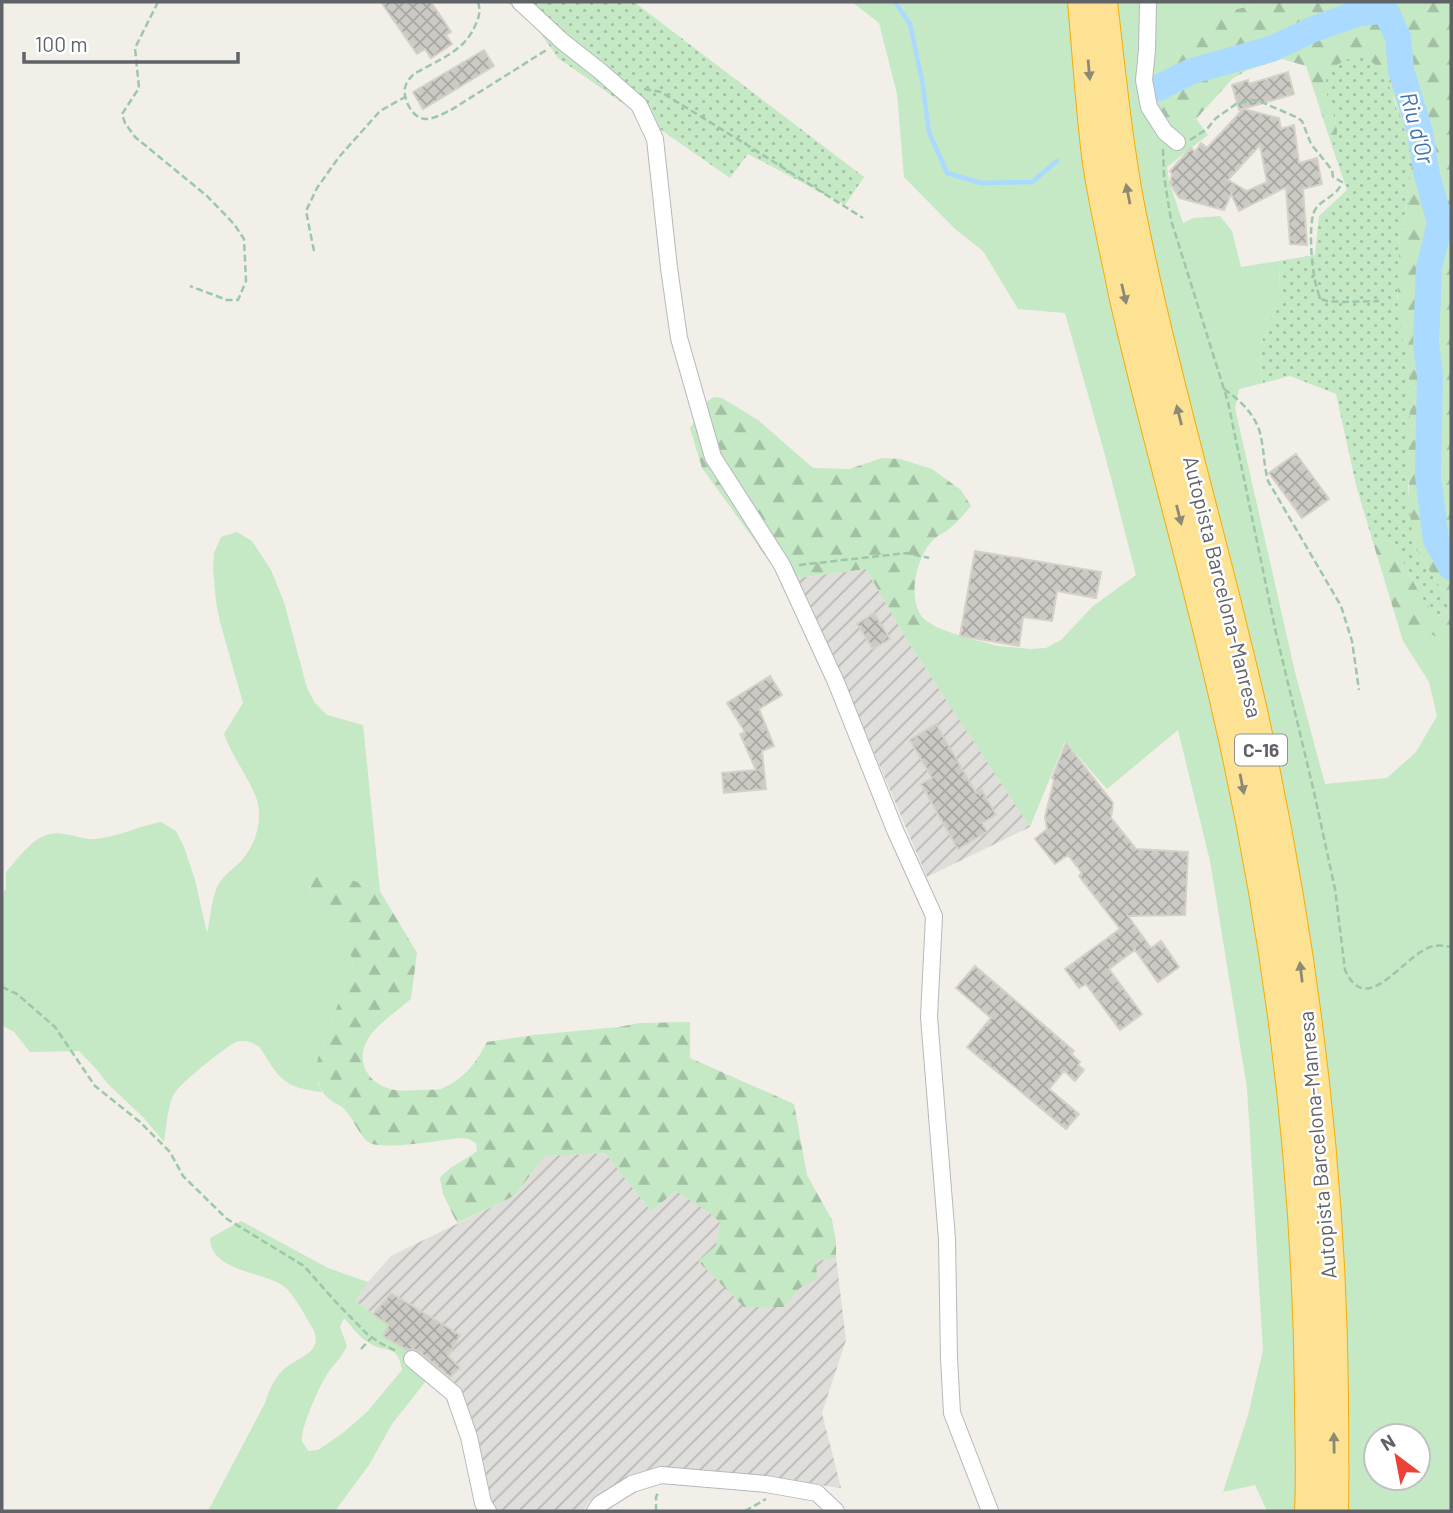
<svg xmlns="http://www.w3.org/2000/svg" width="1453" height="1513" viewBox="0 0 1453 1513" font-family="Barlow,sans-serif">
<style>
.industrial{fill:url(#industrial-furrows)}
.grass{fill:#c5e8c5;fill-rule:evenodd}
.forest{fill:url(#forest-firs)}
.garden{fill:url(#garden-dots)}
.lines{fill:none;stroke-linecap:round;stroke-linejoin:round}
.stream{stroke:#aadaff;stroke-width:4.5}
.river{stroke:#aadaff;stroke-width:26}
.building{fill:url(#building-cross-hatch);stroke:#d6d1c6;stroke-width:2;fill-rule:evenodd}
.street-casing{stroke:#b5b8bc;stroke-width:18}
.highway-casing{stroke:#f9ab00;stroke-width:30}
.path{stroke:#9cc7a9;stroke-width:2.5;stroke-dasharray:7 3.5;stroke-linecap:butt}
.street{stroke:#fff;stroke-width:16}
.highway{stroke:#fde293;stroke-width:28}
.oneway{fill:#8e8975}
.labels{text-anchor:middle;stroke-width:5;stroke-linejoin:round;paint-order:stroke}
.shield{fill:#fff;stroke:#8f9295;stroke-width:2}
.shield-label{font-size:19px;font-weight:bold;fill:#5f6368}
.street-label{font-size:21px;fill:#5f6368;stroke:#fff}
.water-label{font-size:23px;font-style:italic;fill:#4174aa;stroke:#fff}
</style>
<defs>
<pattern id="industrial-furrows" width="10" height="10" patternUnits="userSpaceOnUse" patternTransform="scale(1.75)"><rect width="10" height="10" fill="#e0deda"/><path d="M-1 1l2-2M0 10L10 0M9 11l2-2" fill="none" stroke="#b9b8b5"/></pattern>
<pattern id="forest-firs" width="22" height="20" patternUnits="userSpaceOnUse" patternTransform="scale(1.75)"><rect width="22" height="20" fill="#c5e8c5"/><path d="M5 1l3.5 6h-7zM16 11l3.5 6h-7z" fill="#a3c0a4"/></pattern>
<pattern id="garden-dots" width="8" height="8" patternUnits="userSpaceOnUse" patternTransform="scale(1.75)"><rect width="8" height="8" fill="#c5e8c5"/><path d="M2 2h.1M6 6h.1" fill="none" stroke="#a3c0a4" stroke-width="1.8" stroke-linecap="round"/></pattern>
<pattern id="building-cross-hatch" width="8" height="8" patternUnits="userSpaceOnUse" patternTransform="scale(1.75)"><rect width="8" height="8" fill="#cccac5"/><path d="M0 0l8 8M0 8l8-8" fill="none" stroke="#a9a8a4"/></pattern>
</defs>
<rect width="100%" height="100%" fill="#f1efe8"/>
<!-- industrial -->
<path class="industrial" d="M 866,569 L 910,645 L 1030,827 L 927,877 L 870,743 L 797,578 Z
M 605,1153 L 651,1211 L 676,1191 L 709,1212 L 720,1222 L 716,1247 L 784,1307 L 800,1288 L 816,1279 L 816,1261 L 836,1258 L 846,1340 L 822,1413 L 841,1488 L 740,1474 L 649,1472 L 589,1502 L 583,1511 L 498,1511 L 493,1505 L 486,1484 L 472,1422 L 457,1385 L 437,1367 L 383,1336 L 388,1325 L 355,1301 L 368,1282 L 391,1256 L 514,1196 L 545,1156 Z"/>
<!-- grass -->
<path class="grass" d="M 852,2 L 1266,2 L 1229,11 L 1208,22 L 1171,60 L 1151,76 L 1182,123 L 1196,119 L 1208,135 L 1167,167 L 1169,181 L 1183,223 L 1194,218 L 1220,216 L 1232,231 L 1241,267 L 1279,261 L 1280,294 L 1276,309 L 1263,338 L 1260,361 L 1263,383 L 1239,389 L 1235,408 L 1295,672 L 1325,784 L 1387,778 L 1416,752 L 1437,716 L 1429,682 L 1403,641 C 1425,628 1430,633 1451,645 L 1451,1511 L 1267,1511 L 1255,1485 L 1223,1492 L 1248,1415 L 1263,1350 L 1247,1088 L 1210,861 L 1178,730 L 1107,789 L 1065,741 L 1030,827 L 910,645 L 936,627 L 960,636 L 998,646 L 1031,649 L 1046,648 L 1061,640 L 1093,606 L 1136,575 L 1105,455 L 1065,313 L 1018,309 L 983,251 L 955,229 L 904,177 L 897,94 L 879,23 ZM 1376,1436 L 1418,1436 L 1418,1478 L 1376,1478 Z
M 237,532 L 252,541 L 271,570 L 284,602 L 307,688 L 315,703 L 327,715 L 363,725 L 380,891 L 342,876 L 333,874 L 317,874 L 309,887 C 313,895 318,904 323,911 C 336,928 351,942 353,964 L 318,1058 L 318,1084 L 322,1092 C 296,1089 283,1085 269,1062 C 265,1056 262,1048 256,1045 C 250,1041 242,1040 236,1042 C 224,1048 179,1084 174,1094 C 168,1104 166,1130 164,1142 L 143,1117 L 108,1084 L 98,1071 L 79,1051 L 30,1052 L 14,1032 L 2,1025 L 2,894 L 6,889 L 6,872 C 22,855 37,829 64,834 C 75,835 84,840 96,839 C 118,837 139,826 161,822 L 176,831 L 184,847 L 195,880 L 207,933 C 211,917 211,899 218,885 C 223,876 233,869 240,862 C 256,846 264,818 256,797 C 247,775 232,756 224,734 L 243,703 L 220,622 L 216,602 L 213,568 L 214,553 L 221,537 Z
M 241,1221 L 328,1268 L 368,1282 L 355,1301 L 389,1325 L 383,1336 L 437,1367 L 392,1424 L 369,1465 L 335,1511 L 208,1511 L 265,1403 C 269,1391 273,1380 283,1370 C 296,1357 325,1353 313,1329 C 307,1318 295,1297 286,1288 C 266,1271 211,1273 210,1238 ZM 344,1318 C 352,1327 359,1337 369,1343 C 386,1354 397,1342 402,1370 L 367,1412 L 343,1433 L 318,1450 L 308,1451 C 307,1448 303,1444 302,1441 C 300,1429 320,1384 328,1373 C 334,1364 342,1357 347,1346 L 340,1327 Z"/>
<!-- forest -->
<path class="forest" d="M 1266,2 L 1451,2 L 1451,605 L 1419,554 C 1406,531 1409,496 1409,470 C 1410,462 1408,455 1408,448 C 1408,427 1410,405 1409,383 C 1408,361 1401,341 1399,320 C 1396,291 1398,262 1400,234 L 1403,226 L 1412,156 L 1409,141 L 1400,120 L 1394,97 L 1327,93 L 1334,114 L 1338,134 L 1332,146 L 1306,66 L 1282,59 L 1248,70 L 1233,78 L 1196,119 L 1182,123 L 1161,115 L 1153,94 L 1151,76 L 1171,60 L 1208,22 L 1229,11 Z
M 714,397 L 722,398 L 758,420 L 813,468 L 849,469 L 882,458 L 900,459 L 932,469 L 961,490 L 971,506 C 964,514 957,523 949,529 C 944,533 939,535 935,538 C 917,554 906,598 923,618 C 926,621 932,624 936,627 L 910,645 L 866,569 L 797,578 L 770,562 L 702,468 L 690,428 L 706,402 Z
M 1372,539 L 1388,540 L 1394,544 L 1421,596 L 1438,616 L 1451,610 L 1451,645 C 1430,633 1425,628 1403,641 Z
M 317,874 L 333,874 L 342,876 L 380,891 L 417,953 L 411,999 C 398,1010 376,1025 368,1039 C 355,1060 367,1083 390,1089 C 400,1092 412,1090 422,1090 C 429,1089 437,1091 443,1088 C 464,1079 477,1062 487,1042 L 534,1035 L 619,1027 L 639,1023 L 690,1022 L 690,1058 L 794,1104 L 807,1175 L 832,1220 L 836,1241 L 836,1258 L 816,1261 L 817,1279 L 800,1288 L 784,1307 L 744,1307 L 698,1261 L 716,1246 L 720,1222 L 708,1212 L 676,1191 L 651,1211 L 605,1153 L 545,1156 L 514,1196 L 457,1223 L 443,1194 L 440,1178 C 449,1166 465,1161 477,1151 L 476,1143 L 469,1139 L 460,1138 C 443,1140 380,1151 368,1142 C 357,1133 353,1116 342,1107 C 338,1104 332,1102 328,1098 C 317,1088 315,1072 318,1058 L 353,964 C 349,930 308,907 309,879 Z"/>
<!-- garden -->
<path class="garden" d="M 506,2 L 634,2 L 864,177 L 845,205 L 748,154 L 730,178 L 558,58 L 527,14 Z
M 1355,57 C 1387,58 1391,95 1400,119 C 1404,131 1412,142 1412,155 C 1413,166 1410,177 1408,188 C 1406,200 1405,213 1403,226 L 1400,234 L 1397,295 L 1401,334 L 1407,356 L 1409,370 L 1410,422 L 1408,446 L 1410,466 L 1408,487 L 1412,534 L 1415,547 L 1419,554 L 1451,605 L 1451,610 L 1437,616 L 1433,613 L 1421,596 L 1394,544 L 1388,540 L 1372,539 L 1356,485 L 1336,394 L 1290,376 L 1263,383 L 1260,361 L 1263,338 L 1276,309 L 1280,294 L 1279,261 L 1315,255 L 1319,216 L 1347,190 L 1332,146 C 1334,141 1337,136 1337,131 C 1337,111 1313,83 1335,66 C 1341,62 1348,59 1355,57 Z"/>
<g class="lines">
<!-- stream -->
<path class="stream" d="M 895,2 L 910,24 L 922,80 L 929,132 L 947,173 L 981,183 L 1032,182 L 1057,161"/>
<!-- river -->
<path class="river" d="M 1158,88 L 1192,71 L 1271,49 L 1314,29 L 1356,14 L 1385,10 L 1398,37 L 1401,70 L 1420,132 L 1427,175 L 1440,223 L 1429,268 L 1426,344 L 1430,375 L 1428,476 L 1436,540 L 1451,567"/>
</g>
<!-- building -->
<path class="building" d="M 381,2 L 431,2 L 451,32 L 446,35 L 452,44 L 431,58 L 425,49 L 417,54 Z
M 484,50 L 494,66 L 423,109 L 413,92 Z
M 1288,72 L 1294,94 L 1239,110 L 1232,85 L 1248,80 L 1249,84 Z
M 1243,109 L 1279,118 L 1281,129 L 1294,125 L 1299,163 L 1317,158 L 1322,184 L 1303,189 L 1307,245 L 1290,244 L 1286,187 L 1239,211 L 1231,194 L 1224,210 L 1179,198 L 1170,183 L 1172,174 L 1170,171 L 1191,148 L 1195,152 L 1201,143 L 1207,148 ZM 1260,145 L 1267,182 L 1247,191 L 1228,180 Z
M 1296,454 L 1329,499 L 1302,518 L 1269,473 Z
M 975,551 L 1101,572 L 1096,598 L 1057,591 L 1052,621 L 1023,617 L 1019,646 L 960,636 Z
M 874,613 L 890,639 L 873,649 L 857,624 Z
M 770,676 L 782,695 L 759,709 L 774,746 L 762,751 L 766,789 L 724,793 L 722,773 L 756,770 L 740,734 L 745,732 L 727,703 Z
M 936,724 L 976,793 L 981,789 L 996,815 L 982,823 L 987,832 L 958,849 L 921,784 L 932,778 L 910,740 Z
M 1066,743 L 1113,803 L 1111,818 L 1136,849 L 1188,852 L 1185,915 L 1128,916 L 1151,948 L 1161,941 L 1179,967 L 1158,982 L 1135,950 L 1109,969 L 1142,1014 L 1120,1030 L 1086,984 L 1079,988 L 1065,969 L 1120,929 L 1079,876 L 1082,873 L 1068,855 L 1055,864 L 1035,839 L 1047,829 L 1045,817 L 1054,780 L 1052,778 Z
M 975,966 L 1074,1051 L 1071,1054 L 1080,1062 L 1078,1065 L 1084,1070 L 1075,1081 L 1064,1071 L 1049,1089 L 1079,1114 L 1066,1129 L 967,1047 L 991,1018 L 956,988 Z
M 391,1293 L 460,1335 L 448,1356 L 460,1368 L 450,1377 L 418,1351 L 413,1349 L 407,1350 L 383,1336 L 389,1325 L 373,1314 Z"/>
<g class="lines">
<defs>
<path id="street" d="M 520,2 L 562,41 L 600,71 L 639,105 L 655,139 L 669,268 L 679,338 L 713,457 L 782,565 L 836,682 L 895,830 L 934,916 L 929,1017 L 947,1239 L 949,1358 L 952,1413 L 990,1511
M 1148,2 L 1147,50 L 1144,80 L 1149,107 L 1165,132 L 1177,142
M 412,1359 L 454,1394 L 469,1437 L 483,1503 L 488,1511
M 595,1511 L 600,1504 L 632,1484 L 661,1475 L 766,1484 L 817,1493 L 836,1511"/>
<path id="highway" d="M 1082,2 C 1087,55 1090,110 1097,163 C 1104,208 1115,254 1124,299 C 1156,439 1197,577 1228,717 C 1279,940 1307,1168 1309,1396 C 1309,1434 1311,1473 1309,1511
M 1103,2 C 1112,78 1119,155 1135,230 C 1161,356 1196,480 1227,604 C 1236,642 1246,679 1254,716 C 1303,939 1332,1167 1334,1396 C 1334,1434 1335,1473 1334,1511"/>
</defs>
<!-- street casing -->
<use href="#street" class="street-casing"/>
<!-- highway casing -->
<use href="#highway" class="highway-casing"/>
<!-- path -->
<path class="path" d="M 158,2 L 135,48 L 139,88 L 122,114 L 125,123 L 135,137 L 207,196 L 234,224 L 244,239 L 246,281 L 238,300 L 227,300 L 190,286
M 478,2 C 481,12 479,18 474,28 C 463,52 436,61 414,74 C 410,78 406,82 405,88 C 403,97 410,113 419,117 C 428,123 442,114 451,110 L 548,49
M 644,89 L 661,92 L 747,145 L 863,218
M 1190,140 L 1207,129 L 1216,118 L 1236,104 L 1253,100 L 1259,101 L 1296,117 L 1302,121 L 1311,144 L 1332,170 L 1333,177 L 1342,182 C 1337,197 1322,198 1315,210 C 1307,224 1312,285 1321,299 L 1327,301 L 1342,302 L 1379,301
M 1163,149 L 1164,176 L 1171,220 L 1228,402 L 1276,633 L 1314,792 L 1335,889 L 1345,970 C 1368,1021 1405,951 1434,946 C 1440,945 1446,946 1451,947
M 314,251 L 306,211 L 317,188 L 339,157 L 380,111 L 405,97
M 1224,389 C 1241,401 1257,416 1261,437 C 1264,452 1264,466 1268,481 L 1341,606 L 1352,641 L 1359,690
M 799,565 L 907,553 L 929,558
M 2,987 L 17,994 L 55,1027 L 95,1086 L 140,1122 L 170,1152 L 183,1176 L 227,1219 L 304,1266 L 334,1300 L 366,1333 L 380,1343 L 398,1352
M 361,1349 L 372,1337
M 656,1511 L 656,1497 L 659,1491
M 745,1511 L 766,1499"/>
<!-- street -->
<use href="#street" class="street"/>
<!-- highway -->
<use href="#highway" class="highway"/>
</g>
<!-- one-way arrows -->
<defs><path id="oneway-solid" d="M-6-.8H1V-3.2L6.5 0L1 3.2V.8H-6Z" transform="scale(1.75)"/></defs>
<g class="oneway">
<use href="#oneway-solid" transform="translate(1089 70) rotate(85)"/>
<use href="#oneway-solid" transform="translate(1128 194) rotate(-101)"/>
<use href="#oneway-solid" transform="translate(1124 294) rotate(77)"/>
<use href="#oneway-solid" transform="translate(1179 415) rotate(-104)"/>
<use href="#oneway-solid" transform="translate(1179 515) rotate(76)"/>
<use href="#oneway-solid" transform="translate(1242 784) rotate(79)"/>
<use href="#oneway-solid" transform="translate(1301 972) rotate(-97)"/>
<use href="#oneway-solid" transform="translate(1334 1443) rotate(-91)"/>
</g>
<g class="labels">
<!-- shield labels -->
<rect class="shield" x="1235" y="734.5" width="52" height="31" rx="5"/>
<g class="shield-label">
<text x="1261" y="757">C-16</text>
</g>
<!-- street labels -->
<g class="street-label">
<text transform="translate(1222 587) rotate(76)" y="7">Autopista Barcelona-Manresa</text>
<text transform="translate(1318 1145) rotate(-95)" y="7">Autopista Barcelona-Manresa</text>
</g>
<!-- water labels -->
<g class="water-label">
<text transform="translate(1417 128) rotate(75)" y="8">Riu d'Or</text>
</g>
</g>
<!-- border -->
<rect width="1453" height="1513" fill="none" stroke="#5f6368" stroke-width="7"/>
<!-- north arrow -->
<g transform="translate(1397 1457) rotate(328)"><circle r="33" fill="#ffffff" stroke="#bfc1c3" stroke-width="2"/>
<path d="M0-5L12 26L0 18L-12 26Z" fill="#ea4335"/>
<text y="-10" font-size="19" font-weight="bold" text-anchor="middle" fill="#5f6368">N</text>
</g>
<!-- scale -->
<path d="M24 52v10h214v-10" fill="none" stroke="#5f6368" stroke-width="3.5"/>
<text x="35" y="52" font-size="21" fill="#5f6368" stroke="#ffffff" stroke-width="5" paint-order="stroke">100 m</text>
</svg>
